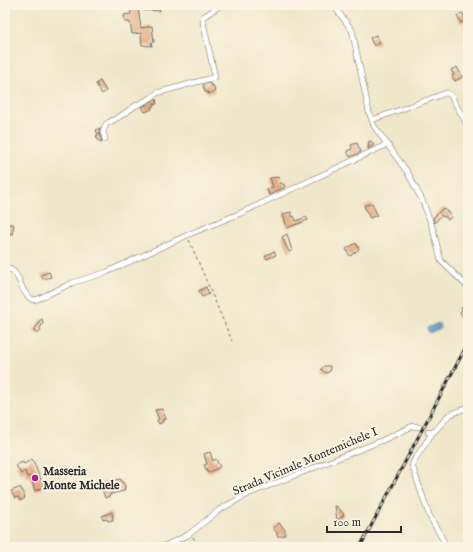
<svg xmlns="http://www.w3.org/2000/svg" width="473" height="552" viewBox="0 0 473 552" font-family="'IM FELL English',serif">
<style>
.water{fill:#67a2d7;stroke:#496681}
.building{fill:#e2a57c}
.lines{fill:none;stroke-linecap:round;stroke-linejoin:round}
.minor-tunnel{stroke:#c9c1aa;stroke-width:5;stroke-dasharray:5 2.5;stroke-linecap:butt}
.minor-casing{stroke:#706d63;stroke-width:6}
.path{stroke:#706d63;stroke-width:1;stroke-dasharray:3 3;stroke-linecap:butt}
.minor{stroke:#fff;stroke-width:5}
.rail-casing{stroke:#2b2b2b;stroke-width:3}
.rail{stroke:#fcf5e5;stroke-width:1.5;stroke-dasharray:4.5;stroke-linecap:butt}
.poi-dot{fill:#b5179e;stroke:#fcf5e5;stroke-width:1.5}
.labels{text-anchor:middle;stroke-width:4;stroke-linejoin:round;paint-order:stroke}
.street-label{font-size:12px;fill:#2b2b2b;stroke:#fcf5e5}
.poi-label{font-size:12px;font-weight:bold;fill:#2b2b2b;stroke:#fcf5e5;text-anchor:start}
</style>
<rect width="100%" height="100%" fill="#fcf5e5"/>
<filter id="ink" filterUnits="userSpaceOnUse"><feTurbulence type="fractalNoise" baseFrequency=".025" numOctaves="2"/><feDisplacementMap in="SourceGraphic" scale="8" xChannelSelector="R" yChannelSelector="G"/><feConvolveMatrix kernelMatrix="1 2 1 2 8 2 1 2 1" color-interpolation-filters="sRGB"/></filter>
<filter id="wash" filterUnits="userSpaceOnUse"><feTurbulence type="fractalNoise" baseFrequency=".012" numOctaves="4" result="noise"/><feDisplacementMap in="SourceGraphic" scale="16" xChannelSelector="R" yChannelSelector="G"/><feGaussianBlur stdDeviation="0.9" result="paint"/><feColorMatrix in="noise" values="0 0 0 0 0 0 0 0 0 0 0 0 0 0 0 0 0 1.4 0 .05"/><feComposite in="paint" operator="in"/></filter>
<g filter="url(#wash)">
<rect width="100%" height="100%" fill="#f0e7ca"/>
<!-- water -->
<path class="water" d="M 439,323 L 441,328 L 429,333 L 427,328 Z"/>
<g id="blocks">
<!-- building -->
<path class="building" d="M 143,5 L 158,5 L 160,11 L 142,10 Z
M 138,8 L 141,28 L 152,26 L 154,42 L 151,42 L 152,46 L 142,45 L 141,33 L 132,34 L 130,22 L 125,22 L 124,15 L 131,14 L 130,9 Z
M 462,13 L 466,20 L 461,23 L 457,16 Z
M 376,35 L 380,43 L 374,46 L 370,38 Z
M 457,67 L 462,77 L 455,81 L 452,76 L 454,75 L 451,70 Z
M 100,81 L 106,91 L 102,94 L 96,84 Z
M 210,83 L 211,86 L 213,85 L 215,92 L 208,94 L 208,92 L 205,92 L 203,85 Z
M 156,99 L 157,104 L 154,104 L 154,106 L 151,107 L 152,109 L 145,112 L 142,107 Z
M 100,128 L 99,133 L 102,142 L 99,141 L 96,136 L 98,135 L 96,130 Z
M 369,141 L 372,142 L 374,145 L 368,149 Z
M 357,143 L 361,152 L 350,157 L 347,151 L 352,149 L 351,145 Z
M 279,177 L 280,183 L 285,185 L 284,188 L 274,192 L 274,193 L 269,195 L 267,189 L 273,187 L 270,178 Z
M 372,203 L 377,215 L 370,218 L 364,206 Z
M 443,208 L 452,216 L 448,220 L 445,216 L 443,217 L 441,215 L 435,223 L 433,218 Z
M 291,212 L 292,217 L 294,216 L 296,221 L 306,217 L 308,220 L 287,228 L 283,214 Z
M 5,223 L 14,225 L 12,234 L 5,233 Z
M 287,234 L 292,251 L 289,252 L 282,237 Z
M 356,243 L 359,249 L 350,256 L 346,249 Z
M 274,251 L 276,255 L 267,259 L 265,256 Z
M 49,272 L 51,277 L 43,279 L 41,275 Z
M 206,287 L 209,294 L 202,297 L 199,291 Z
M 468,304 L 468,321 L 465,316 L 463,317 L 460,312 L 462,310 L 461,308 Z
M 42,319 L 43,323 L 40,328 L 41,331 L 38,333 L 35,333 L 34,329 L 39,324 L 39,321 Z
M 324,366 L 330,366 L 330,371 L 327,373 L 324,372 L 321,369 Z
M 162,409 L 166,419 L 162,420 L 163,422 L 159,424 L 157,420 L 159,419 L 155,410 Z
M 210,452 L 213,461 L 216,459 L 220,467 L 208,473 L 204,465 L 207,464 L 204,454 Z
M 32,459 L 44,487 L 35,491 L 30,476 L 27,477 L 25,471 L 21,474 L 16,465 L 23,462 L 24,464 Z
M 120,479 L 125,486 L 124,491 L 110,494 L 110,496 L 105,498 L 101,485 L 105,484 L 104,481 L 108,480 L 109,482 Z
M 19,488 L 21,488 L 25,498 L 20,501 L 18,497 L 15,498 L 11,491 Z
M 335,505 L 344,514 L 342,517 L 337,520 Z
M 112,512 L 113,520 L 108,521 L 107,519 L 103,520 L 102,516 Z
M 279,523 L 285,530 L 285,535 L 282,536 L 277,536 L 277,533 L 273,528 Z"/>
</g>
</g>
<g filter="url(#ink)">
<use href="#blocks" fill-opacity="0" stroke="#706d63" stroke-width="1"/>
<g class="lines">
<!-- minor-tunnel -->
<path class="minor-tunnel" d="M 419,427 L 428,432"/>
<defs>
<path id="minor" d="M 333,5 L 352,30 L 369,112 L 374,126 L 408,173 L 423,202 L 433,229 L 441,261 L 468,287
M 372,120 L 446,93 L 449,94 L 451,96 L 468,126
M 105,139 L 103,132 L 106,124 L 119,117 L 135,106 L 151,98 L 157,93 L 215,77 L 203,22 L 203,17 L 221,5
M 5,268 C 22,269 18,293 33,300 L 38,299 L 72,283 L 107,272 L 192,233 L 241,213 L 388,144
M 428,432 L 432,433 L 435,431 L 449,415 L 468,407
M 433,432 L 415,459 L 412,465 L 429,515 L 447,547
M 162,547 L 188,535 L 219,510 L 248,494 L 381,441 L 413,426 L 419,427"/>
</defs>
<!-- minor casing -->
<use href="#minor" class="minor-casing"/>
<!-- path -->
<path class="path" d="M 189,240 L 232,341
M 193,537 L 199,547"/>
<!-- minor -->
<use href="#minor" class="minor"/>
<defs>
<path id="rail" d="M 360,547 L 468,343"/>
</defs>
<!-- rail casing -->
<use href="#rail" class="rail-casing"/>
<!-- rail -->
<use href="#rail" class="rail"/>
</g>
</g>
<!-- markers -->
<circle class="poi-dot" cx="35" cy="478" r="4"/>
<g class="labels">
<!-- street labels -->
<g class="street-label">
<text transform="translate(305 461) rotate(-23)" y="4">Strada Vicinale Montemichele I</text>
</g>
<!-- poi labels -->
<g class="poi-label">
<text x="43" y="475">Masseria<tspan x="43" dy="14">Monte Michele</tspan></text>
</g>
</g>
<!-- margin -->
<rect width="473" height="552" fill="none" stroke="#fcf5e5" stroke-width="20"/>
<!-- scale -->
<path d="M327 526v6h74v-6" fill="none" stroke="#2b2b2b" stroke-width="2"/>
<text x="333" y="526" font-size="12" fill="#2b2b2b" stroke="#fcf5e5" stroke-width="3" paint-order="stroke">100 m</text>
</svg>
